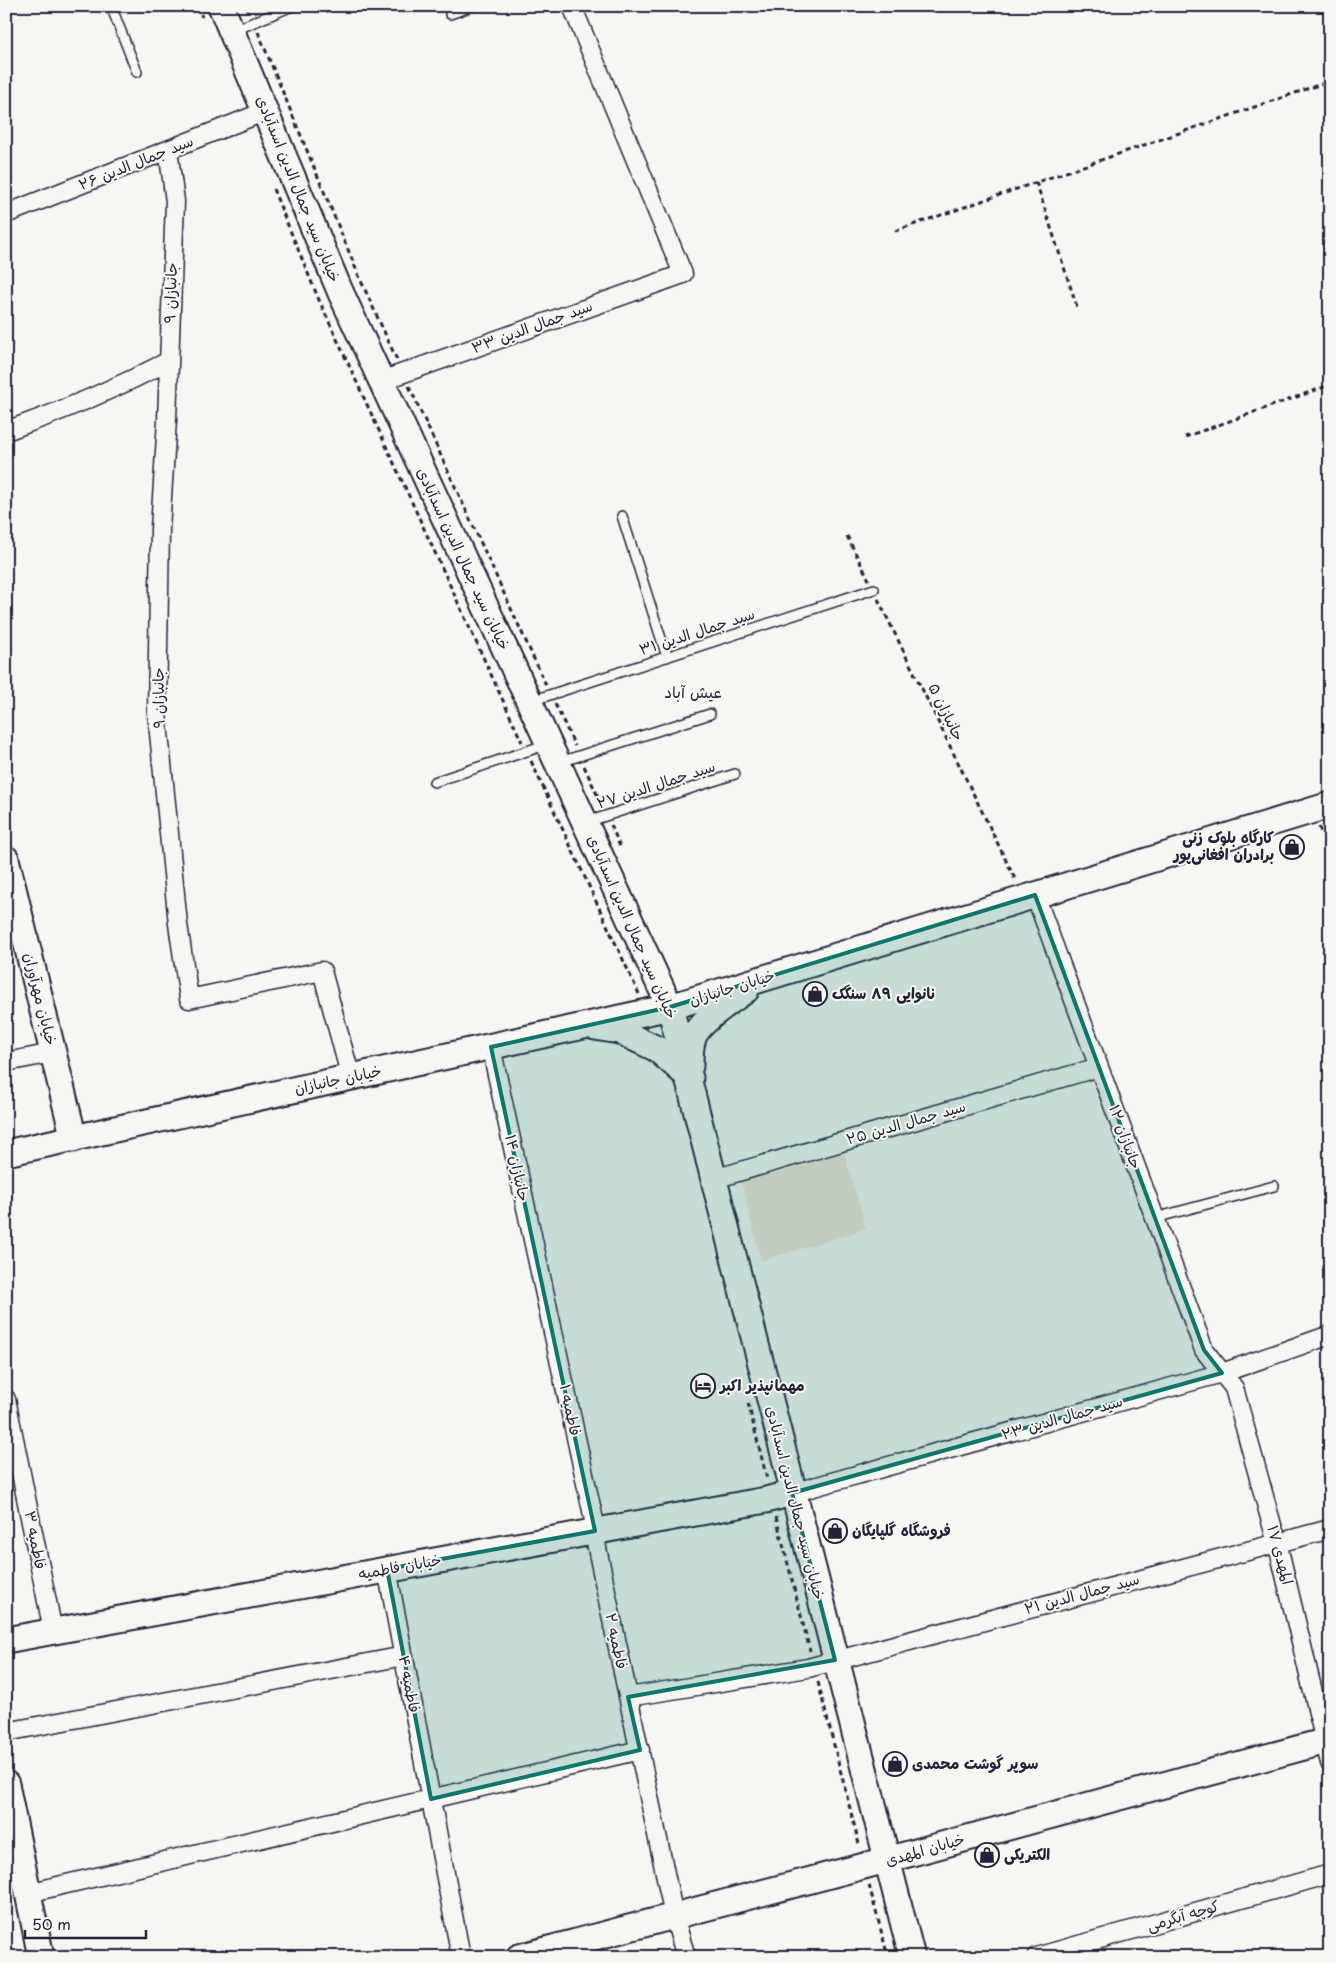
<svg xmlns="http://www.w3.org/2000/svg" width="1336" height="1963" viewBox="0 0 1336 1963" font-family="'Playpen Sans','Playpen Sans Arabic',sans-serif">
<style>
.built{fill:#ede2d3}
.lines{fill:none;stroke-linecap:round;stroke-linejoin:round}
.lane-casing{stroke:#22223b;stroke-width:12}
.street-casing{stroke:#22223b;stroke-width:21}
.secondary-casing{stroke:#22223b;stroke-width:29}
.path{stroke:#22223b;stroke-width:3;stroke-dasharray:5 4;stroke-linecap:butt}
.lane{stroke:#f6f6f2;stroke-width:9}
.street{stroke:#f6f6f2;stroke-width:18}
.secondary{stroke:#f6f6f2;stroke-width:25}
.marked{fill:#0f766e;fill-opacity:0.2;stroke:#0f766e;stroke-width:4;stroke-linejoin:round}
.labels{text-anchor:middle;stroke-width:4;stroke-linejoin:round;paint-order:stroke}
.street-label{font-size:15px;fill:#22223b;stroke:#f6f6f2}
.poi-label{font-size:15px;font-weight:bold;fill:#22223b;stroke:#f6f6f2;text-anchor:start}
.neighbourhood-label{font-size:16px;fill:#22223b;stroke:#f6f6f2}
</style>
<rect width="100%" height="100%" fill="#f6f6f2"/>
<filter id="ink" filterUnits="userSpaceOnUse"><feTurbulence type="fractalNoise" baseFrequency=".02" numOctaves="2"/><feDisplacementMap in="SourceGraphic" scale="10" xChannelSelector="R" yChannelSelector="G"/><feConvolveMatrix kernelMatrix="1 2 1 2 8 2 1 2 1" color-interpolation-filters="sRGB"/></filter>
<g filter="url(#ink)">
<!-- built -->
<path class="built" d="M 844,1151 L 866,1229 L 761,1261 L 741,1181 Z"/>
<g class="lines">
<defs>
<path id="lane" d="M 111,6 L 137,72
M 450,14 L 472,6
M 233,31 L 292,6
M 622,516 L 667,657
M 531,701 L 874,589
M 560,762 L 710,714
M 434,782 L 548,744
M 587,822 L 735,774
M 1155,1218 L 1274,1186"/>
<path id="street" d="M 168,150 L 175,201 L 167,420 L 160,529 L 157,713 L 178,924 L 189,999 L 322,971 L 351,1078
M 6,214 L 266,111
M 381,381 L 683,274 L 572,6
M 6,431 C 63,411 115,389 169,361
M 1035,895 L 1204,1350 L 1234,1388 L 1280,1554 L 1330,1763
M 491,1047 L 594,1520 L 597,1548 L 674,1916 L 686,1957
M 6,1062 L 53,1053
M 714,1179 L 1099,1067
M 6,1399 L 53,1631
M 792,1493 L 1222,1373 L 1330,1335
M 387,1569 L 461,1957
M 628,1697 L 808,1668 L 1330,1529
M 6,1732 L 404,1656
M 28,1893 L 640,1750
M 1036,1957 L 1330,1874"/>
<path id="secondary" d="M 221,6 L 340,291 L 670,1007 L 912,1957
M 6,859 L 74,1139
M 595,1027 L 619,1031 L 657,1049 L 690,1078
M 690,1066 C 690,1056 690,1047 693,1038 C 699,1021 731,1001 746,990
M 6,1153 L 670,1007 L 1330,805
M 6,1640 L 766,1500 L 792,1493
M 6,1784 L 41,1957
M 519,1957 L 864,1866 L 1330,1740"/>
</defs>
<!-- lane casing -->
<use href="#lane" class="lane-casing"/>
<!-- street casing -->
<use href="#street" class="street-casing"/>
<!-- secondary casing -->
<use href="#secondary" class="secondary-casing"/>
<!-- path -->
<path class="path" d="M 197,6 L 202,17
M 246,6 L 249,13
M 258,32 L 361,281 L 397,360
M 1036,182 L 1078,310
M 273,189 L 319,300 L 522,742
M 895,231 L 1330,81
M 409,386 L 546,685
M 1185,437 L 1330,385
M 847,536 L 869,580
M 878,599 L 1016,881
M 555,704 L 575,746
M 531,761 L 639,994
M 584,766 L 602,805
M 611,825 L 621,849
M 1319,827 L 1330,854
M 748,1403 L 767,1479
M 776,1517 L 810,1651
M 818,1682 L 860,1848
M 869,1885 L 888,1957"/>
<!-- lane -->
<use href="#lane" class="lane"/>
<!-- street -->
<use href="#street" class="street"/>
<!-- secondary -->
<use href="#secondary" class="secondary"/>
</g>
</g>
<!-- marked area -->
<path class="marked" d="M 1035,895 L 1204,1350 L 1222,1373 L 792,1493 L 835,1660 L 628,1697 L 640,1750 L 431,1799 L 387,1569 L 595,1531 L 491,1047 L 670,1007 Z"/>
<!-- icons -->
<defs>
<symbol id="shop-ring" viewBox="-11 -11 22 22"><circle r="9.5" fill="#f6f6f2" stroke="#22223b" stroke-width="1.5"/><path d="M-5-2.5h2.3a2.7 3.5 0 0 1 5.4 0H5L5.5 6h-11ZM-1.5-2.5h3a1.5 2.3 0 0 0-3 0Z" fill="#22223b"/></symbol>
<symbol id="hotel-ring" viewBox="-11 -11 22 22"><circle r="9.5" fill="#f6f6f2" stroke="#22223b" stroke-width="1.5"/><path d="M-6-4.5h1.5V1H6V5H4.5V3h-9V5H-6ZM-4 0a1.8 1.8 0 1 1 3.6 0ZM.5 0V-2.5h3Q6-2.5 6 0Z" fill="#22223b"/></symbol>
</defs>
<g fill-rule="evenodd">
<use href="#shop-ring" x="1278" y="833" width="28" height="28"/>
<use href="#shop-ring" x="801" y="980" width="28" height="28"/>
<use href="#hotel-ring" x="689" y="1372" width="28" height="28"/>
<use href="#shop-ring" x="821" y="1517" width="28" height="28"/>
<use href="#shop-ring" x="881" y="1750" width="28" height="28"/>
<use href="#shop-ring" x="973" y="1841" width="28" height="28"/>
</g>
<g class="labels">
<!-- street labels -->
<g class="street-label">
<text transform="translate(136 163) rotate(-22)" y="5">سید جمال الدین ۲۶</text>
<text transform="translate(298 189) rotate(68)" y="5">خیابان سید جمال الدین اسدآبادی</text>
<text transform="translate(171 293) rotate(-88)" y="5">جانبازان ۹</text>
<text transform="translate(532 327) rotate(-20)" y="5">سید جمال الدین ۳۳</text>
<text transform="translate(463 559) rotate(65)" y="5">خیابان سید جمال الدین اسدآبادی</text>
<text transform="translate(697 632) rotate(-18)" y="5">سید جمال الدین ۳۱</text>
<text transform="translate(159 698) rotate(-91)" y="5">جانبازان ۹</text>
<text transform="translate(946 712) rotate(64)" y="5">جانبازان ۵</text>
<text transform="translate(656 785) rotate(-18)" y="5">سید جمال الدین ۲۷</text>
<text transform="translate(632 927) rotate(66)" y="5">خیابان سید جمال الدین اسدآبادی</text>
<text transform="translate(732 988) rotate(-17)" y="5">خیابان جانبازان</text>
<text transform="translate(40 999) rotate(76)" y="5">خیابان مهرآوران</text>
<text transform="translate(338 1080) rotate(-12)" y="5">خیابان جانبازان</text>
<text transform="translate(906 1123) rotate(-16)" y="5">سید جمال الدین ۲۵</text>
<text transform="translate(1125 1137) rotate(70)" y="5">جانبازان ۱۲</text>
<text transform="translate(517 1168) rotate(78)" y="5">جانبازان ۱۴</text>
<text transform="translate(570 1410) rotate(78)" y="5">فاطمیه ۱</text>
<text transform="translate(1062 1418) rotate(-16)" y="5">سید جمال الدین ۲۳</text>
<text transform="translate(795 1503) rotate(76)" y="5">خیابان سید جمال الدین اسدآبادی</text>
<text transform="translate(35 1540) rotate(79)" y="5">فاطمیه ۳</text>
<text transform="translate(1280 1555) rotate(75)" y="5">المهدی ۱۷</text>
<text transform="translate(400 1567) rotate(-10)" y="5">خیابان فاطمیه</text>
<text transform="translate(1082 1594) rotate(-15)" y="5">سید جمال الدین ۲۱</text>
<text transform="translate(616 1641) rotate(78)" y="5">فاطمیه ۲</text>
<text transform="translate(409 1684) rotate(79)" y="5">فاطمیه ۴</text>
<text transform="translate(925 1850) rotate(-16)" y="5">خیابان المهدی</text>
<text transform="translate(1183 1916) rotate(-16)" y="5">کوچه آبگرمی</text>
</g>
<!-- poi labels -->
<g class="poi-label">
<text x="1274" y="843" text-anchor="end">کارگاه بلوک زنی<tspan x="1274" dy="17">برادران افغانی‌پور</tspan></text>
<text x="832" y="999">نانوایی ۸۹ سنگک</text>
<text x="720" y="1391">مهمانپذیر اکبر</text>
<text x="852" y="1536">فروشگاه گلپایگان</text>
<text x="912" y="1769">سوپر گوشت محمدی</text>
<text x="1004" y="1860">الکتریکی</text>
</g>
<!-- neighbourhood labels -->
<g class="neighbourhood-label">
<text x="693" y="698">عیش آباد</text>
</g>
</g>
<!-- margin -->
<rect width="1336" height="1963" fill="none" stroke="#f6f6f2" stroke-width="25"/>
<rect x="12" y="12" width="1311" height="1938" fill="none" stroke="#22223b" stroke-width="2" filter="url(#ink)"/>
<!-- scale -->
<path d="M25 1930v8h121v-8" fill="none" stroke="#22223b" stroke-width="2.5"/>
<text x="32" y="1930" font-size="15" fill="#22223b" stroke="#f6f6f2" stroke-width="4" paint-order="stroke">50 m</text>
</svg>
